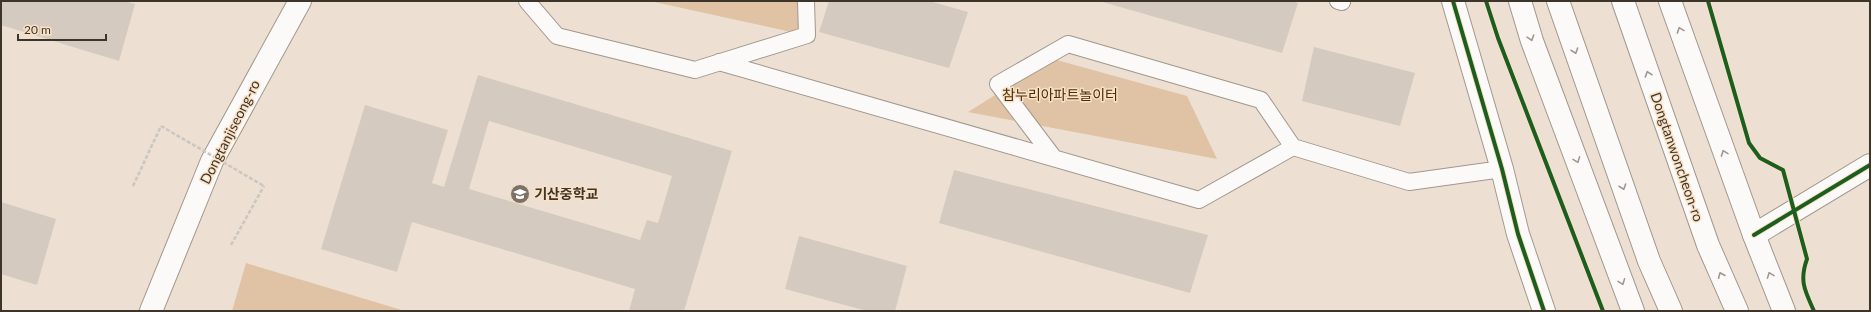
<svg xmlns="http://www.w3.org/2000/svg" width="1871" height="312" viewBox="0 0 1871 312" font-family="Lato,'Noto Sans KR',sans-serif">
<style>
.green{fill:#dfc3a4}
.building{fill:#d4cabf;fill-rule:evenodd}
.lines{fill:none;stroke-linecap:round;stroke-linejoin:round}
.service-casing{stroke:#a1978d;stroke-width:18}
.minor-casing{stroke:#a1978d;stroke-width:24}
.secondary-casing{stroke:#a1978d;stroke-width:24}
.path{stroke:#cac6c0;stroke-width:2.5;stroke-dasharray:4 2;stroke-linecap:butt}
.service{stroke:#fcfaf8;stroke-width:16}
.minor{stroke:#fcfaf8;stroke-width:22}
.secondary{stroke:#fcfaf8;stroke-width:22}
.path-bridge{stroke:#cac6c0;stroke-width:2.5;stroke-dasharray:4 2;stroke-linecap:butt}
.cycleway-casing{stroke:#f9e1c6;stroke-width:6}
.cycleway{stroke:#1b5e20;stroke-width:4}
.oneway{stroke:#9d9891}
.labels{text-anchor:middle;stroke-width:3;stroke-linejoin:round;paint-order:stroke}
.park-label{font-size:14px;fill:#492e06;stroke:#f9e1c6}
.street-label{font-size:14px;fill:#3e352a;stroke:#f9e1c6}
.poi-label{font-size:14px;font-weight:bold;fill:#3e352a;stroke:#f9e1c6;text-anchor:start}
</style>
<rect width="100%" height="100%" fill="#ede0d2"/>
<!-- green -->
<path class="green" d="M 650,1 L 801,1 L 807,35 L 791,32 Z
M 1053,59 L 1187,96 L 1217,159 L 968,112 Z
M 246,263 L 405,311 L 232,311 Z"/>
<!-- building -->
<path class="building" d="M 1,1 L 124,1 L 135,4 L 119,61 L 1,25 Z
M 829,1 L 929,1 L 968,12 L 949,68 L 819,32 Z
M 1099,1 L 1292,1 L 1298,3 L 1282,53 Z
M 1314,47 L 1415,73 L 1400,126 L 1302,101 Z
M 478,75 L 732,151 L 684,311 L 629,311 L 635,289 L 412,222 L 397,272 L 321,249 L 365,105 L 448,130 L 432,183 L 444,187 ZM 489,121 L 672,176 L 658,223 L 647,220 L 640,240 L 469,189 Z
M 954,170 L 1208,235 L 1190,293 L 939,223 Z
M 1,202 L 56,219 L 37,285 L 1,274 Z
M 799,236 L 907,266 L 895,311 L 867,311 L 785,289 Z"/>
<g class="lines">
<defs>
<path id="service" d="M 527,1 L 557,36 L 695,70 L 807,35 L 806,1
M 1338,1 L 1342,2
M 719,62 L 1199,200 L 1293,147 L 1261,100 L 1068,44 L 998,84 L 1054,158
M 1293,147 L 1409,182 L 1502,169"/>
<path id="minor" d="M 1453,1 L 1502,169 L 1518,234 L 1544,311
M 1754,235 L 1870,165"/>
<path id="secondary" d="M 1520,1 L 1532,41 L 1633,311
M 1558,1 L 1649,261 L 1671,311
M 1623,1 L 1708,245 L 1737,311
M 1670,1 L 1754,235 L 1784,311
M 151,311 L 212,161 L 300,1"/>
</defs>
<!-- service casing -->
<use href="#service" class="service-casing"/>
<!-- minor casing -->
<use href="#minor" class="minor-casing"/>
<!-- secondary casing -->
<use href="#secondary" class="secondary-casing"/>
<!-- path -->
<path class="path" d="M 133,186 L 161,126
M 231,245 L 264,186"/>
<!-- service -->
<use href="#service" class="service"/>
<!-- minor -->
<use href="#minor" class="minor"/>
<!-- secondary -->
<use href="#secondary" class="secondary"/>
<!-- path-bridge -->
<path class="path-bridge" d="M 161,126 L 264,186"/>
<defs>
<path id="cycleway" d="M 1453,1 L 1502,169 L 1518,234 L 1544,311
M 1486,1 L 1498,38 L 1603,311
M 1708,1 L 1749,143 L 1760,158 L 1783,170 L 1807,259 C 1799,281 1805,291 1814,311
M 1754,235 L 1870,165"/>
</defs>
<!-- cycleway casing -->
<use href="#cycleway" class="cycleway-casing"/>
<!-- cycleway -->
<use href="#cycleway" class="cycleway"/>
</g>
<!-- one-way arrows -->
<defs><path id="oneway-chevron" d="M-2-3.5L2.5 0L-2 3.5" fill="none" stroke-width="1.6" stroke-linecap="round" stroke-linejoin="round"/></defs>
<g class="oneway">
<use href="#oneway-chevron" transform="translate(1680 30) rotate(-110)"/>
<use href="#oneway-chevron" transform="translate(1531 38) rotate(72)"/>
<use href="#oneway-chevron" transform="translate(1575 51) rotate(71)"/>
<use href="#oneway-chevron" transform="translate(1648 74) rotate(-109)"/>
<use href="#oneway-chevron" transform="translate(1724 153) rotate(-110)"/>
<use href="#oneway-chevron" transform="translate(1577 160) rotate(69)"/>
<use href="#oneway-chevron" transform="translate(1623 187) rotate(71)"/>
<use href="#oneway-chevron" transform="translate(1721 275) rotate(-113)"/>
<use href="#oneway-chevron" transform="translate(1770 275) rotate(-111)"/>
<use href="#oneway-chevron" transform="translate(1622 282) rotate(69)"/>
</g>
<!-- icons -->
<defs>
<symbol id="school-disc" viewBox="-11 -11 22 22"><circle r="9.5" fill="#7b7165" stroke="#f9e1c6"/><path d="M0-5L7-2L0 1L-7-2ZM-4 1L0 2.5L4 1V4Q0 6-4 4Z" fill="#fff"/></symbol>
</defs>
<g fill-rule="evenodd">
<use href="#school-disc" x="509" y="183" width="22" height="22"/>
</g>
<g class="labels">
<!-- park labels -->
<g class="park-label">
<text x="1060" y="100">참누리아파트놀이터</text>
</g>
<!-- street labels -->
<g class="street-label">
<text transform="translate(230 132) rotate(-63)" y="5">Dongtanjiseong-ro</text>
<text transform="translate(1677 157) rotate(71)" y="5">Dongtanwoncheon-ro</text>
</g>
<!-- poi labels -->
<g class="poi-label">
<text x="534" y="199">기산중학교</text>
</g>
</g>
<!-- border -->
<rect width="1871" height="312" fill="none" stroke="#3e352a" stroke-width="4"/>
<!-- scale -->
<path d="M18 34v6h88v-6" fill="none" stroke="#3e352a" stroke-width="2"/>
<text x="24" y="34" font-size="12" fill="#3e352a" stroke="#f9e1c6" stroke-width="3" paint-order="stroke">20 m</text>
</svg>
